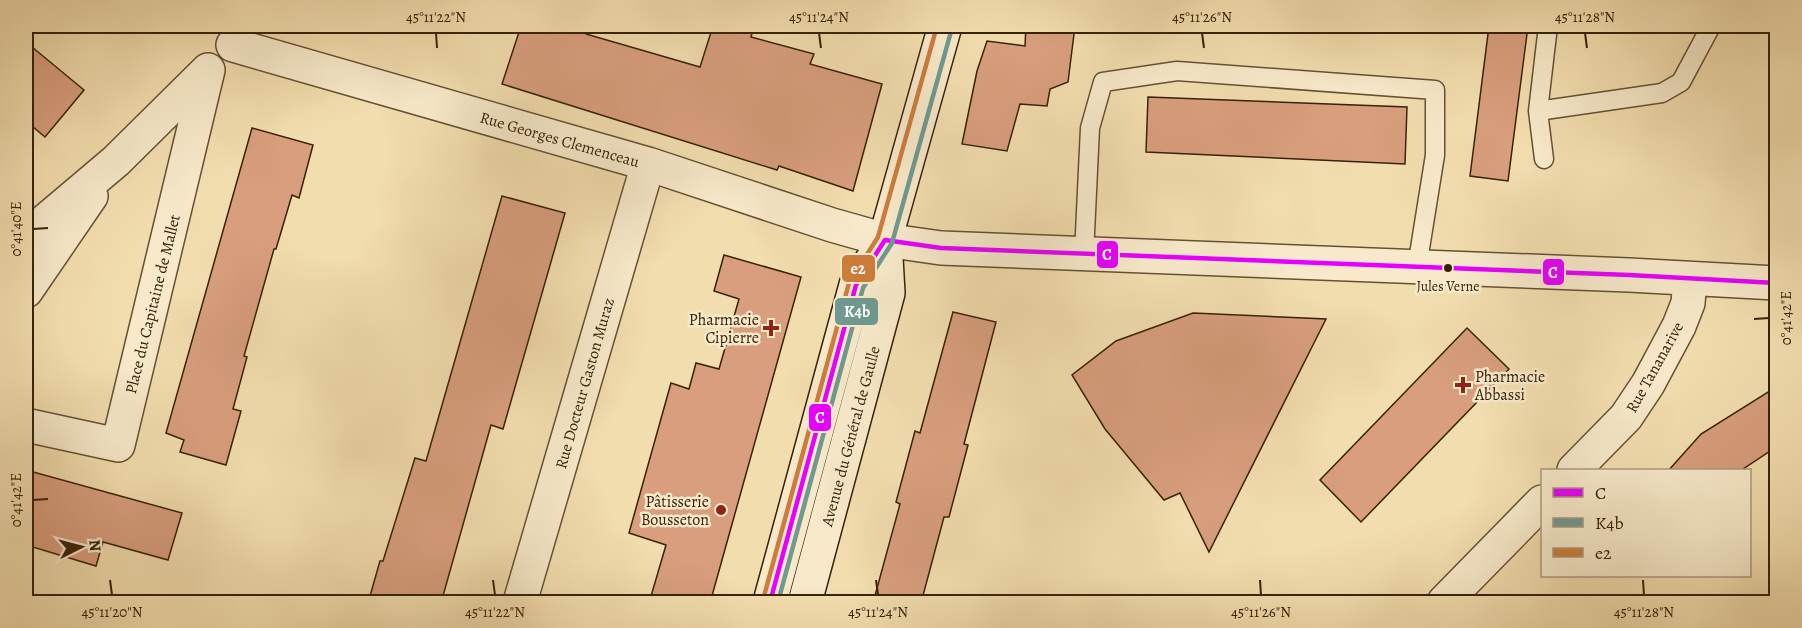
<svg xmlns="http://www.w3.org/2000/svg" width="1802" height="628" viewBox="0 0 1802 628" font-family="Alegreya,serif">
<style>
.building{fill:#d89e7d;stroke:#372208;stroke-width:1.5}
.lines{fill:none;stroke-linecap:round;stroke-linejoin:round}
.service-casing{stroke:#665132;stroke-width:21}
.minor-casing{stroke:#665132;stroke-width:36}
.secondary-casing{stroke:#372208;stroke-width:36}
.service{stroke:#f7e9ca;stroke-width:18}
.minor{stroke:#f7e9ca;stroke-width:33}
.secondary{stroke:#f7e9ca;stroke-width:33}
.bus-1-casing{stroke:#f7e9ca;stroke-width:9}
.bus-2-casing{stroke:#f7e9ca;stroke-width:9}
.bus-3-casing{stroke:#f7e9ca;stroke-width:9}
.bus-1{stroke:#e700ff;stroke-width:4.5}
.bus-2{stroke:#6f9a90;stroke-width:4.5}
.bus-3{stroke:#cd7c3b;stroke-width:4.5}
.ticks{fill:none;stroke:#372208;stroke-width:2}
.bus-dot{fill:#372208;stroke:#f7e9ca;stroke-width:2}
.poi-dot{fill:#8f2418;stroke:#f7e9ca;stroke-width:2}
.labels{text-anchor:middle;stroke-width:5;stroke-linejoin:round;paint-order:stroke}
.bus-label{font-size:14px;fill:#372208;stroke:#f7e9ca}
.street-label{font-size:16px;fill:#372208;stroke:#f7e9ca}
.poi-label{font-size:16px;fill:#372208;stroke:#f7e9ca;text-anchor:end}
.line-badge{stroke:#f7e9ca;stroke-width:2}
.badge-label{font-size:16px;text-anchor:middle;font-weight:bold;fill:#fff}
.neatline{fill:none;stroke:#372208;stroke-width:2}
.ticks-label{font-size:15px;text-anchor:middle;fill:#372208}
</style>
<rect width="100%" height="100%" fill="#f2ddae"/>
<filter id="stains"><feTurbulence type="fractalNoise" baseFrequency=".00333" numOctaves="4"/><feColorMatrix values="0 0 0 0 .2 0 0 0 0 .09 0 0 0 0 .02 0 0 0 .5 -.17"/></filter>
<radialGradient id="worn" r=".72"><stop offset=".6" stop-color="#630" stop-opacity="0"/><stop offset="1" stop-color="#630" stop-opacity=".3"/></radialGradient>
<!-- building -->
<path class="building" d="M 521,26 L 589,26 L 586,34 L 700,67 L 713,26 L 754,26 L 751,37 L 814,54 L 810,64 L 882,84 L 853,191 L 779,166 L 777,170 L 502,84 Z
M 1026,26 L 1075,26 L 1068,82 L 1050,89 L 1047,106 L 1020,104 L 1007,151 L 962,144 L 977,71 L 987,41 L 1025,46 Z
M 1489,26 L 1528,26 L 1508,181 L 1470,176 Z
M 26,42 L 84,90 L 45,137 L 26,121 Z
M 1148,97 L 1407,107 L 1405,164 L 1146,152 Z
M 252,128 L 313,145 L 299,198 L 292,195 L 276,249 L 274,249 L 244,356 L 247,357 L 233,409 L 241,411 L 226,465 L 180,452 L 184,440 L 166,433 Z
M 502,196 L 565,213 L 503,429 L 491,425 L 441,603 L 368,603 L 380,561 L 383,561 L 415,458 L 426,461 Z
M 724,255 L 801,277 L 710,603 L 649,603 L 666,545 L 629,533 L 671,383 L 689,389 L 696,363 L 719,369 L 739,299 L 714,291 Z
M 953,312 L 996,322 L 964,444 L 968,445 L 949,517 L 944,517 L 921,603 L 873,603 L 900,504 L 896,502 L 915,431 L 920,433 Z
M 1193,313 L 1326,319 L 1209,552 L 1180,493 L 1164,500 L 1105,429 L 1072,375 L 1116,341 Z
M 1467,328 L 1509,369 L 1361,522 L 1320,480 Z
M 1776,387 L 1776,447 L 1740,471 L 1668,471 L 1701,434 Z
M 26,470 L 182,513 L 168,560 L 103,542 L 96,566 L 26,545 Z"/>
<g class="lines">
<defs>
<path id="service" d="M 1548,26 L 1538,111 L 1662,93 L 1681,82 L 1711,26
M 1538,111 L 1544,159
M 1084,254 L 1090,128 L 1103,82 L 1177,71 L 1435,90 L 1435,155 L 1417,267"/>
<path id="minor" d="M 233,45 L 648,164 L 832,225 L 885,240 L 941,248 L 1629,275 L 1776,283
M 26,237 L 116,161 L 208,70
M 26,291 L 91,196
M 26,425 L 118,445 L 208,70
M 1574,470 L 1626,417 L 1648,384 L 1679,326 L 1688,303 L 1690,279
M 520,602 L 648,164
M 1444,602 L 1542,502"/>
<path id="secondary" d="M 770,602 L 856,285 L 885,240
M 805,602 L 888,293 L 885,240 L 945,26"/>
</defs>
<!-- service casing -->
<use href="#service" class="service-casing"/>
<!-- minor casing -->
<use href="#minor" class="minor-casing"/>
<!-- secondary casing -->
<use href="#secondary" class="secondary-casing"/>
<!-- service -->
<use href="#service" class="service"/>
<!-- minor -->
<use href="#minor" class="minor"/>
<!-- secondary -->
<use href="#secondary" class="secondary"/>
<defs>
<path id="bus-1" d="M 885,240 L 941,248 L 1629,275 L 1776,283
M 770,602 L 856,285 L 885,240"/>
<path id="bus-2" d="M 778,602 L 863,288 L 892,243 L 952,28"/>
<path id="bus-3" d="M 763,600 L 849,283 L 878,237 L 937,26"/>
</defs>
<!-- bus-1 casing -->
<use href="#bus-1" class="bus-1-casing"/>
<!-- bus-2 casing -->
<use href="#bus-2" class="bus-2-casing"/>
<!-- bus-3 casing -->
<use href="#bus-3" class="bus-3-casing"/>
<!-- bus-1 -->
<use href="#bus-1" class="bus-1"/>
<!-- bus-2 -->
<use href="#bus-2" class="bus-2"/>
<!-- bus-3 -->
<use href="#bus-3" class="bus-3"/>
</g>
<!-- ticks -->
<path class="ticks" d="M 436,33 L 437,48M 819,33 L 821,48M 1202,33 L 1204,48M 1585,33 L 1587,48M 33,229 L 48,228M 1754,319 L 1769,318M 33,500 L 48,499M 110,580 L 112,595M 493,580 L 495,595M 876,580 L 878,595M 1260,580 L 1261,595M 1643,580 L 1644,595"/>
<!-- markers -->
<circle class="bus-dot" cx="1448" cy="268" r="5"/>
<g class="poi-dot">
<path d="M768 319h6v6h6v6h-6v6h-6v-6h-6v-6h6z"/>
<path d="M1460 376h6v6h6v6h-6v6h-6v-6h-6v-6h6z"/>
<circle cx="721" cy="510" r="6"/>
</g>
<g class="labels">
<!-- bus labels -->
<g class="bus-label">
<text x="1448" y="291">Jules Verne</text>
</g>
<!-- street labels -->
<g class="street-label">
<text transform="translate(560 139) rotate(16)" y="6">Rue Georges Clemenceau</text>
<text transform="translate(152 304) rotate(-76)" y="6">Place du Capitaine de Mallet</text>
<text transform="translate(1654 367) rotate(-61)" y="6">Rue Tananarive</text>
<text transform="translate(584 383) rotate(-74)" y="6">Rue Docteur Gaston Muraz</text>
<text transform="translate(850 436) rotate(-75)" y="6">Avenue du Général de Gaulle</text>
</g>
<!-- poi labels -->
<g class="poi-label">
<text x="759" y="325">Pharmacie<tspan x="759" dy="18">Cipierre</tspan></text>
<text x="1475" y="382" text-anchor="start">Pharmacie<tspan x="1475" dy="18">Abbassi</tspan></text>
<text x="709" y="507">Pâtisserie<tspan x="709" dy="18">Bousseton</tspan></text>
</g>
</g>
<g class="line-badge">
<rect x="1096" y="240" width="23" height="29" rx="6" fill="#e700ff"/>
<rect x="841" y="254" width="35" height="29" rx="6" fill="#cd7c3b"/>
<rect x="1542" y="258" width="23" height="28" rx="6" fill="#e700ff"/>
<rect x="834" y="297" width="45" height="29" rx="6" fill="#6f9a90"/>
<rect x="808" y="403" width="24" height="29" rx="6" fill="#e700ff"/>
</g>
<g class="badge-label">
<text x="1107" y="260">C</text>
<text x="858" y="274">e2</text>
<text x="1553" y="278">C</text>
<text x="857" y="317">K4b</text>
<text x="820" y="423">C</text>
</g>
<!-- margin -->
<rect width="1802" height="628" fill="none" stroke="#f2ddae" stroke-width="66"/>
<!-- legend -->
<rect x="1541" y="469" width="210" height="108" fill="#f7e9ca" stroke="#aa997c" stroke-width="1.5"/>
<rect x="1553" y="488" width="30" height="9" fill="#e700ff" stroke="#aa997c" stroke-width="1.5"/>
<text x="1595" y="499" font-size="18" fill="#372208">C</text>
<rect x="1553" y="518" width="30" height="9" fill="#6f9a90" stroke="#aa997c" stroke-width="1.5"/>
<text x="1595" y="529" font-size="18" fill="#372208">K4b</text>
<rect x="1553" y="548" width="30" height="9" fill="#cd7c3b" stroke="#aa997c" stroke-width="1.5"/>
<text x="1595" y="559" font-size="18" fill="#372208">e2</text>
<!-- north arrow -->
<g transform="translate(81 547) rotate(84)" stroke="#f7e9ca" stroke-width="4.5" paint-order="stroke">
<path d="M0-4.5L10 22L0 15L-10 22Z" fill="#372208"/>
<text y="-9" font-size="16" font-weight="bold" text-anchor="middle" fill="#372208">N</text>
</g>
<rect x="33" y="33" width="1736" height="562" class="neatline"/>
<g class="ticks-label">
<text x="436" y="22">45°11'22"N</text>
<text x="819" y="22">45°11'24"N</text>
<text x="1202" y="22">45°11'26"N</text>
<text x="1585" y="22">45°11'28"N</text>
<text transform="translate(16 229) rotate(-90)" y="5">0°41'40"E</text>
<text transform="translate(1786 318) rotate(-90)" y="5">0°41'42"E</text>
<text transform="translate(16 500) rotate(-90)" y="5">0°41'42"E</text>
<text x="112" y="617">45°11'20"N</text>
<text x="495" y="617">45°11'22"N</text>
<text x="878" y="617">45°11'24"N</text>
<text x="1261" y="617">45°11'26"N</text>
<text x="1644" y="617">45°11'28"N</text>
</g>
<rect width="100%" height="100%" filter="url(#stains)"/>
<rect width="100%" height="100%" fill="url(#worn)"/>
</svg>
